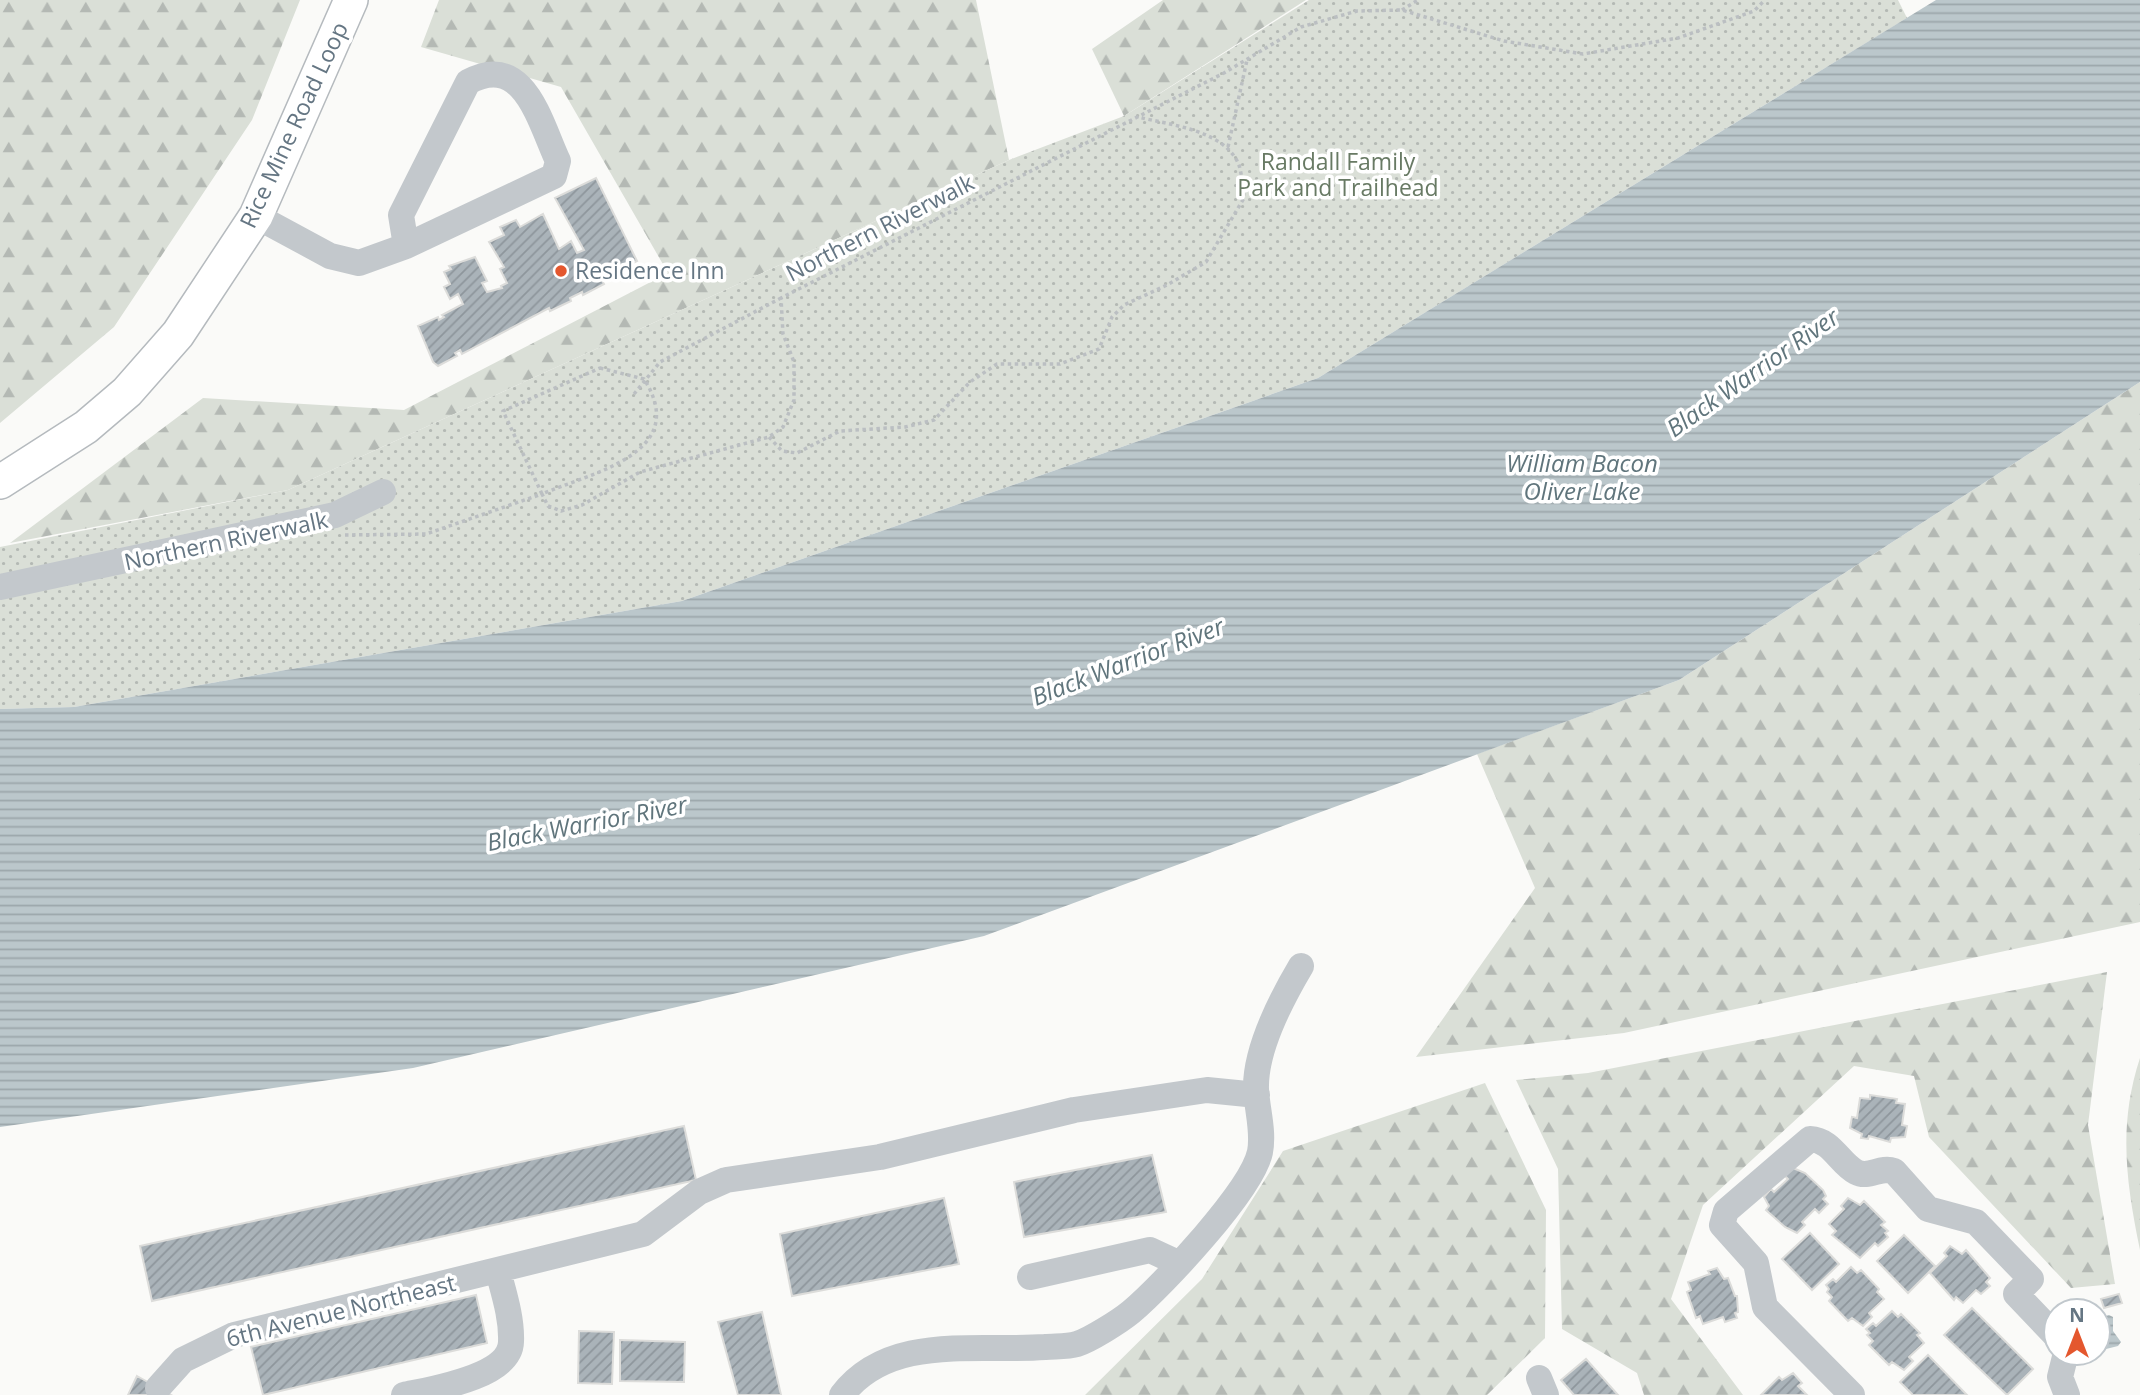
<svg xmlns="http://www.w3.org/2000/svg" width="2140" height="1395" viewBox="0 0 2140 1395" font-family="'Open Sans',sans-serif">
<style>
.forest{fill:url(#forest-firs)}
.park{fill:url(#park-dots)}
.water{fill:url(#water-rules)}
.building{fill:url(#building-hatch);stroke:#dcdcda;stroke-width:2}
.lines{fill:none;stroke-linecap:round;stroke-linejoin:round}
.major-casing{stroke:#b5babe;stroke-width:36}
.path{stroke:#bbbfc2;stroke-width:3.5;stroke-dasharray:3.5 3.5;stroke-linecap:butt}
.minor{stroke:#c3c8cc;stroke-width:26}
.major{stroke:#fff;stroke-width:33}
.poi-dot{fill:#e4572e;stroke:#fff;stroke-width:2.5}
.labels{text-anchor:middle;stroke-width:7;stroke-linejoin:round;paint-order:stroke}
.street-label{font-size:23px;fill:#657683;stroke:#fff}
.park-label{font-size:23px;fill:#687a64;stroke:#fff}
.poi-label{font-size:23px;fill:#657683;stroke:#fff;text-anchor:start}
.water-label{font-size:24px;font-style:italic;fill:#60757c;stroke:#fff}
</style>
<defs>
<pattern id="forest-firs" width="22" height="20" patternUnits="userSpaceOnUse" patternTransform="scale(1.75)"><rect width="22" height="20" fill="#dadfd7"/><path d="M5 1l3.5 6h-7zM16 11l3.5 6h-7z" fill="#b4b9b4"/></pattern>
<pattern id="park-dots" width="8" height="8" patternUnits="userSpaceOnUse" patternTransform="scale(1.75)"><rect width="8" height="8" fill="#dadfd7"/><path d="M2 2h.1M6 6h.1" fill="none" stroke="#b4b9b4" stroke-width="1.8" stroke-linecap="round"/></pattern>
<pattern id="water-rules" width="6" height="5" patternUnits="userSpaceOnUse" patternTransform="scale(1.75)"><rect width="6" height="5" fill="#bbc7cb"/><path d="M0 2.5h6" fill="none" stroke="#9ca6aa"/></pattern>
<pattern id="building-hatch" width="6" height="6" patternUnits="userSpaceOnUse" patternTransform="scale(1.75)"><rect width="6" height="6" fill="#aab3b9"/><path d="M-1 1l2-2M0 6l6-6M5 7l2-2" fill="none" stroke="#8e969c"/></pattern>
</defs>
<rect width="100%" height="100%" fill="#fafaf8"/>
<!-- forest -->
<path class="forest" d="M 0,0 L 300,0 L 252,120 L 114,327 L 0,423 Z
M 439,0 L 976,0 L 1009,160 L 288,490 L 10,543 L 203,398 L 404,410 L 668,273 L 561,87 L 421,47 Z
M 1163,0 L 1306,0 L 1124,116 L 1092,49 Z
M 2140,382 L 2140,922 L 1624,1033 L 1416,1057 L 1535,888 L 1477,754 L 1679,680 Z
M 2107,972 L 2088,1125 L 2115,1284 L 2071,1288 L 1929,1137 L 1914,1076 L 1854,1066 L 1703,1205 L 1671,1299 L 1743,1395 L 1644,1395 L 1637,1373 L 1562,1329 L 1558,1169 L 1516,1080 L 1588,1073 Z
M 2140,1058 L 2140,1250 C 2126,1182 2118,1125 2140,1058 Z
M 1485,1083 L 1546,1210 L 1545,1338 L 1487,1395 L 1085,1395 L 1202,1279 L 1283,1151 Z"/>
<!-- park -->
<path class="park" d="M 1309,0 L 1898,0 L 1907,18 L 1318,378 L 682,601 L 74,707 L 0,709 L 0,547 L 288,490 L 1009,160 L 1124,116 Z"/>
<!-- water -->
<path class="water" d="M 1936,0 L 2140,0 L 2140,382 L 1679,680 L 984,936 L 413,1068 L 0,1127 L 0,709 L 74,707 L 682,601 L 1318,378 Z
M 2109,1315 L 2113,1317 L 2113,1331 L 2121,1342 L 2118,1346 L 2106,1349 L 2098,1334 L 2098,1318 Z"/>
<!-- building -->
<path class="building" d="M 596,178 L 637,261 L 608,275 L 610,278 L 603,282 L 604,284 L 583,295 L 582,292 L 570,298 L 571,301 L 550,311 L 549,308 L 462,354 L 460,350 L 455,353 L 457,356 L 438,366 L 433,362 L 418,326 L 438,317 L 439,320 L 444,317 L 442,315 L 463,304 L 458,294 L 450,299 L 444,287 L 450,284 L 444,272 L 451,269 L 449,266 L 475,257 L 487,281 L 482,283 L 487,292 L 502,288 L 501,286 L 507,283 L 500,269 L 504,267 L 489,242 L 504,235 L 500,227 L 516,220 L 520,227 L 543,214 L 559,249 L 571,241 L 577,253 L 584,250 L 555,198 Z
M 1870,1095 L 1897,1099 L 1896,1103 L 1905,1104 L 1902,1125 L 1907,1126 L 1905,1137 L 1891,1138 L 1890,1142 L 1869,1136 L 1868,1139 L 1861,1138 L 1862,1134 L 1850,1128 L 1852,1117 L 1857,1118 L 1860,1098 L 1870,1099 Z
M 684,1126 L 696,1180 L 152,1301 L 140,1246 Z
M 1152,1155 L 1166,1212 L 1024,1237 L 1014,1182 Z
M 1793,1168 L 1805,1173 L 1823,1190 L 1826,1196 L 1823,1199 L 1828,1204 L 1819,1213 L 1815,1209 L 1802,1222 L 1805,1225 L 1797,1233 L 1785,1227 L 1766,1210 L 1769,1206 L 1764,1197 L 1771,1189 L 1774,1192 L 1788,1179 L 1785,1176 Z
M 944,1198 L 959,1264 L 792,1296 L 780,1234 Z
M 1848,1198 L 1860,1205 L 1864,1201 L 1885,1222 L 1881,1225 L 1888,1231 L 1885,1233 L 1888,1237 L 1878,1246 L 1875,1243 L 1860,1258 L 1832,1235 L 1836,1231 L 1829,1224 L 1844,1209 L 1841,1206 Z
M 1810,1233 L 1839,1264 L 1812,1290 L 1782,1259 Z
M 1904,1235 L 1935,1266 L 1908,1293 L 1877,1261 Z
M 1950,1246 L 1962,1254 L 1966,1250 L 1990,1278 L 1986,1282 L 1990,1286 L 1981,1294 L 1976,1290 L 1963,1303 L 1956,1297 L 1954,1300 L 1930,1273 L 1947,1256 L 1944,1253 Z
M 1851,1267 L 1857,1273 L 1861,1270 L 1879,1289 L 1877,1292 L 1884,1299 L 1869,1313 L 1872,1317 L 1863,1326 L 1852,1318 L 1848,1321 L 1829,1301 L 1832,1297 L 1827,1292 L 1829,1289 L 1826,1285 L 1833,1279 L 1836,1282 Z
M 1717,1268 L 1724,1279 L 1728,1278 L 1735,1296 L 1737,1296 L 1738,1312 L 1735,1313 L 1737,1318 L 1725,1322 L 1723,1317 L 1703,1324 L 1700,1316 L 1696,1318 L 1687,1292 L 1691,1290 L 1688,1282 L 1710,1274 L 1708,1271 Z
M 2119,1294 L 2122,1303 L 2104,1308 L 2101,1299 Z
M 476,1295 L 487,1343 L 263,1395 L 251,1347 Z
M 1972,1308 L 2033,1369 L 2007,1395 L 1944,1335 Z
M 1892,1311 L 1898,1317 L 1901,1314 L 1920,1333 L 1917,1335 L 1924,1343 L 1909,1357 L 1913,1361 L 1904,1370 L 1892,1362 L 1889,1365 L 1869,1345 L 1873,1341 L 1867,1335 L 1870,1333 L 1866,1329 L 1873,1323 L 1876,1326 Z
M 762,1312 L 781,1395 L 738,1395 L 718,1322 Z
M 579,1331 L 614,1332 L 612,1384 L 578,1383 Z
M 620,1340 L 685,1342 L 684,1382 L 620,1381 Z
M 1928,1355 L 1967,1395 L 1913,1395 L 1900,1382 Z
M 1586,1359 L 1618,1395 L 1574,1395 L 1561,1380 Z
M 1793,1373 L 1802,1383 L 1798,1386 L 1807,1395 L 1761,1395 L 1779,1377 L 1782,1380 Z
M 137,1376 L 171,1395 L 128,1395 Z"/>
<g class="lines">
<defs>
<path id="major" d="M 0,482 L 86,427 L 127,392 L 178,334 L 256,216 L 351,0"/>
</defs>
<!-- major casing -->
<use href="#major" class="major-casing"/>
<!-- path -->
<path class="path" d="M 1402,10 L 1418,0
M 1228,147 L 1247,60
M 600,368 L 644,379 C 691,453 594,472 542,494 L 503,411 Z
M 634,394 L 660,362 L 781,298
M 769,437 L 782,451 L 797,453 L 840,431 L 905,427 L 934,420 L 970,382 L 997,364 L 1060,364 L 1099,349 L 1112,317 L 1124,305 L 1167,285 L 1206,262 L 1244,198 C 1243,187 1242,175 1239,165 C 1225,130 1170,125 1138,117
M 345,535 L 426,534 L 542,494 L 548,506 L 561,511 L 582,505 L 640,472 L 769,437 L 783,427 L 794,400 L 794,362 L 783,334 L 781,298 L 1224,73 L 1301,27 L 1357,11 L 1402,10 L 1504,41 L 1583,54 L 1678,38 L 1754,11 L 1765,0"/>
<!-- minor -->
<path class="minor" d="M 256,216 L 330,256 L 359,263 L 406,246 L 554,176 L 558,161 C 539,120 524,52 468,82 L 401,215 L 406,246
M 0,587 L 335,515 L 383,492
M 1030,1277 L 1150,1250 L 1178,1263
M 2066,1353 L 2060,1377 L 2067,1395
M 1539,1378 L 1546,1395
M 158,1388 L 183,1360 L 234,1335 L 643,1234 L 699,1192 L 726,1180 L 880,1157 L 1074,1110 L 1207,1090 L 1257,1095
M 404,1395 C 432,1389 510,1377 511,1342 C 512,1318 504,1294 498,1271
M 842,1395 C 889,1333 977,1352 1045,1347 C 1055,1346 1067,1347 1077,1344 C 1090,1340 1120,1321 1131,1312 C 1163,1285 1252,1190 1260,1152 C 1264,1131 1257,1110 1256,1089 C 1255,1050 1282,998 1301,966
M 1852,1395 L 1765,1307 L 1756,1263 L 1722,1225 L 1726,1211 L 1810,1139 C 1832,1140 1839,1163 1856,1172 C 1869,1179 1880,1166 1894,1171 L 1928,1209 L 1976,1222 L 2031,1279 L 2016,1294 L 2056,1336"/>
<!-- major -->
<use href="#major" class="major"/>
</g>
<!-- markers -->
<circle class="poi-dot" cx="561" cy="271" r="7"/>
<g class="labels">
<!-- street labels -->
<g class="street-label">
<text transform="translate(294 125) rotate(-65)" y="8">Rice Mine Road Loop</text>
<text transform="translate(880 228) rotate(-27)" y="8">Northern Riverwalk</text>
<text transform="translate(226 541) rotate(-12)" y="8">Northern Riverwalk</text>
<text transform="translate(341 1311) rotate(-14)" y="8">6th Avenue Northeast</text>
</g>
<!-- park labels -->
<g class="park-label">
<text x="1338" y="170">Randall Family<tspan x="1338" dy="26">Park and Trailhead</tspan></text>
</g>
<!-- poi labels -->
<g class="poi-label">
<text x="575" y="279">Residence Inn</text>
</g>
<!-- water labels -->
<g class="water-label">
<text transform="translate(1753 373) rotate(-35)" y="8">Black Warrior River</text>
<text x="1582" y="472">William Bacon<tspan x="1582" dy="28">Oliver Lake</tspan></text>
<text transform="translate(1128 662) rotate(-21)" y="8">Black Warrior River</text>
<text transform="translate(587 824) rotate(-11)" y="8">Black Warrior River</text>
</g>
</g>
<!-- north arrow -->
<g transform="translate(2077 1332)"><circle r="33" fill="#ffffff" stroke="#c1c8cd" stroke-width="2"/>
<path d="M0-5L12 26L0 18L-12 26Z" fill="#e4572e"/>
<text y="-10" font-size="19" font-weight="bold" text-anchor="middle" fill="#657683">N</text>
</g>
</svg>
